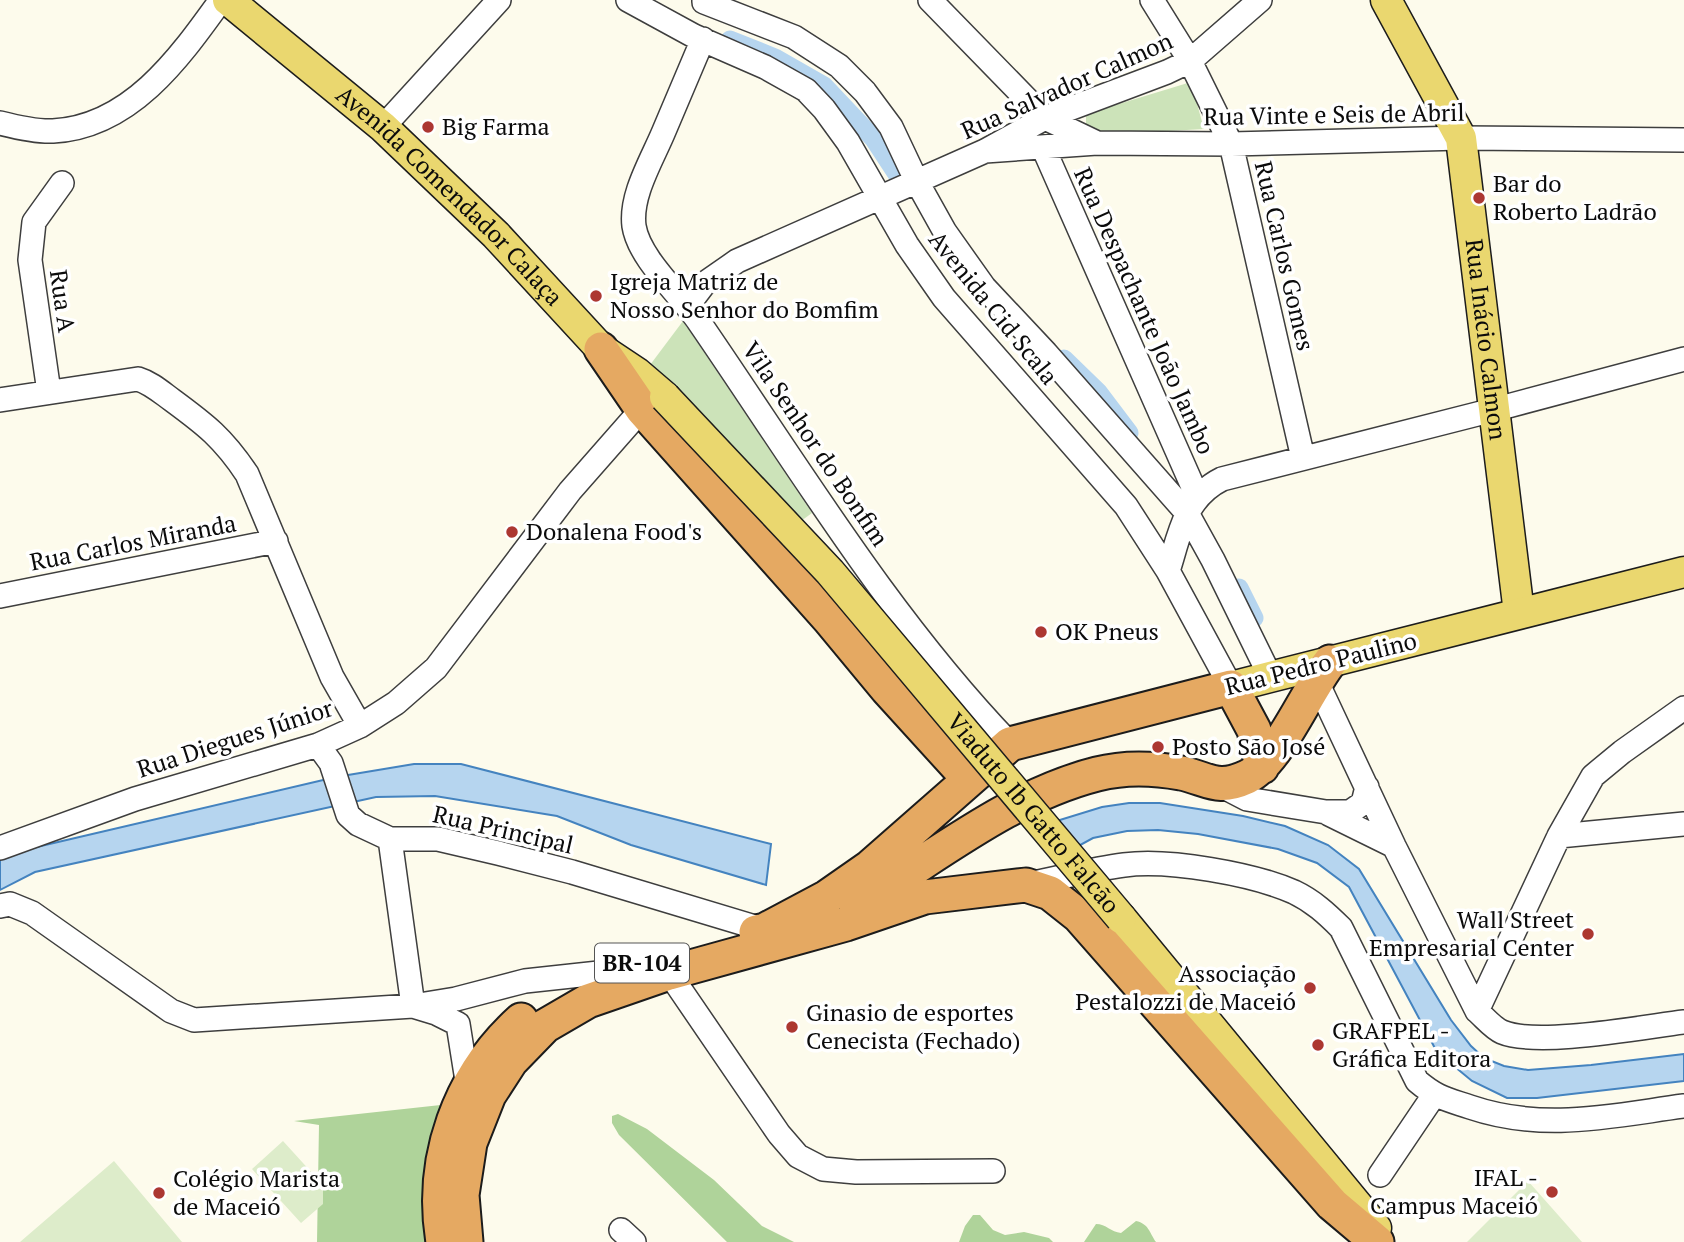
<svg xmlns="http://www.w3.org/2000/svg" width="1684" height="1242" viewBox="0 0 1684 1242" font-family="'PT Serif',serif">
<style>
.green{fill:#cce3b9}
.forest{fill:#afd39a}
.pitch{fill:#ddecca}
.water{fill:#b6d5ef;stroke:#4483bf;stroke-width:2}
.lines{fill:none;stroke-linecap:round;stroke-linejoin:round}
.canal{stroke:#b6d5ef;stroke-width:19}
.minor-casing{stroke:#3e3e3e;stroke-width:26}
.major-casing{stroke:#1c1c1c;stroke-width:33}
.highway-casing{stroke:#1c1c1c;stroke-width:37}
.minor{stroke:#fff;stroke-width:23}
.major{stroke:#ead76f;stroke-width:30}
.highway{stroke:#e5a962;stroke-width:33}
.major-bridge-casing{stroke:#1c1c1c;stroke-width:33;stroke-linecap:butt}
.major-bridge{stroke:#ead76f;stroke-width:30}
.poi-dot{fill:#ac3732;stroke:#fff;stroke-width:2.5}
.labels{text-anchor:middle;stroke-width:7;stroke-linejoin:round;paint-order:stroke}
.shield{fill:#fff;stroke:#545454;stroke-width:2}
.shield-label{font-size:23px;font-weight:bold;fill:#0b0b0b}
.street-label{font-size:24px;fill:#0b0b0b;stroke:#fff}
.poi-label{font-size:24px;fill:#0b0b0b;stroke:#fff;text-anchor:start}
</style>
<rect width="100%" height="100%" fill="#fdfbec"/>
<!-- green -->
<path class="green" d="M 1191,82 L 1204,129 L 1098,135 L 1086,128 L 1086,114 Z
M 683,321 L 812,513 L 801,521 L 647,369 Z"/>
<!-- forest -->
<path class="forest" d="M 459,1103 L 444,1242 L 317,1242 L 319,1125 L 294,1121 Z
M 618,1114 L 647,1129 L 714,1180 L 762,1226 L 794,1242 L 727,1242 L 619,1135 L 612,1123 L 612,1116 Z
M 973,1215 L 980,1215 L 993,1230 L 1005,1235 L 1024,1232 L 1049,1238 L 1053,1242 L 959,1242 L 965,1226 Z
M 1136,1221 C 1149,1224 1149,1232 1156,1242 L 1084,1242 L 1096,1224 C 1106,1224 1111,1232 1121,1233 Z"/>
<!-- pitch -->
<path class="pitch" d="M 283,1141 L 323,1185 L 323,1204 L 301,1223 L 252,1169 Z
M 114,1161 L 182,1242 L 20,1242 Z
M 1528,1181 L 1582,1242 L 1466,1242 L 1467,1242 Z"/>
<!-- water -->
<path class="water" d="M 414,764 L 461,764 L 771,844 L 766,885 L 631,845 L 557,816 L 435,796 L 376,797 L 35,872 L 0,890 L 0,857 L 11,853 L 336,777 Z
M 1129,803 L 1160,803 L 1243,816 L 1285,826 L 1328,845 L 1359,869 L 1451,1020 L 1471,1046 L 1484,1058 L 1504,1066 L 1528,1070 L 1591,1065 L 1684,1054 L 1684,1081 L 1537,1098 L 1507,1098 L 1472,1081 L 1437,1052 L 1349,887 L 1317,863 L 1278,849 L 1198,834 L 1158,830 L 1127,831 L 1093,838 L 1073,849 L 1050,823 L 1102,807 Z"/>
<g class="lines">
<!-- canal -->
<path class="canal" d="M 730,40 L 775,58 L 824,86 L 874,139 L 899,177
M 1064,359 L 1098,392 L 1129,433
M 1239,588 L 1254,618"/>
<defs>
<path id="minor" d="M 628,0 L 694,36 L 765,67 L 806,90 L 824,109 L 848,142 L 907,245 L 944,298 L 1126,506 L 1168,571 L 1231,687
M 704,0 L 704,2 L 794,37 L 839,66 L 865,92 L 891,127 L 916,180 L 945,232 L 984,287 L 1046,353 L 1187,513 L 1213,560 L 1271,678
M 930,0 L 1045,118 L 1095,142
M 1152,0 L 1190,61 L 1231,144 L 1303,458
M 703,39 C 690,70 677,101 664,131 C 652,160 630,195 634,226 C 639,259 681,295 699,322 C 798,466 889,618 1010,744
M 0,123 C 16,127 37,132 53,131 C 131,127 180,57 221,0
M 383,127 L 499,0
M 1043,147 L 1197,496
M 985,151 L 1097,143 L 1231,144 L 1461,138 L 1684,140
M 688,305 L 704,284 L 737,261 L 985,151 L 1045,118 L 1167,72 L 1190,61 L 1260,0
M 49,392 L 30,260 L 34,222 L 62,183
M 0,400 L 138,379 C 151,383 161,392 172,400 C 206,425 223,438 247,474 L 332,677 L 360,726
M 1168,571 C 1180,534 1184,498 1222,479 L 1493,410 L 1684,359
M 0,596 L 276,541
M 1316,680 L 1394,846 L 1477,1011 C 1485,1018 1493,1028 1502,1032 C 1537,1047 1643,1027 1684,1022
M 318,745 L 331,763 L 348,815 L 358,824 L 390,839 L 438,839 L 498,853 L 572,872 L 765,930
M 1220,785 L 1247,799 L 1326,812 L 1350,812 L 1363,803 L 1367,787
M 1329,814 L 1394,846
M 1559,836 L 1684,824
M 390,839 L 413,1006 L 436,1013 L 458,1024 L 468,1087
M 0,848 L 135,799 L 318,745 L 360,726 L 396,703 L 436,668 L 570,491 L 642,409
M 1029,884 C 1060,878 1092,869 1124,865 C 1169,859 1253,874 1294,892 C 1313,901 1327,914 1341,928 L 1417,1081 C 1437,1098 1446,1099 1470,1107 C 1544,1132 1609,1116 1684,1106
M 0,906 L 10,904 L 32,913 L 171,1011 L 194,1020 L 413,1006 L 456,999 L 525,981 L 608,972
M 669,973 L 779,1134 L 798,1156 L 823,1169 L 856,1172 L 993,1171
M 1477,1011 L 1559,836 L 1593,776 L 1622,752 L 1684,708
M 1380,1175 L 1434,1095
M 621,1230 L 634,1242"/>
<g id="major">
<path id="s1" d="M 228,0 L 383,127 L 496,235 L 601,349 L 637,373 L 665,397"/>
<path id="s2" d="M 1386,0 L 1461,138 L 1519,613"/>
<path d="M 1231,687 L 1684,572"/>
<path d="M 1121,918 L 1376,1228"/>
</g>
<path id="highway" d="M 601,349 L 642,409 L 829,619 L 887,689 L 968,778
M 856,905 C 934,859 1007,797 1097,774 C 1124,767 1154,768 1181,773 C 1209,779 1217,791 1247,777 C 1278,762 1306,692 1330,662
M 756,932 L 765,930 L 827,897 L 870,867 L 1010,744 L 1231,687 L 1254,730 L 1262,767
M 443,1242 C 429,1159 459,1076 521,1020
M 466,1242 L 462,1195 L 470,1143 L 489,1095 L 511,1061 L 545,1026 L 588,1001 L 669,973 L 846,924 L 925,897 L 1026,885 L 1050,893 L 1079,916 L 1332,1204 L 1377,1242"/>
</defs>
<!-- minor casing -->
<use href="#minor" class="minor-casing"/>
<!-- major casing -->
<use href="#major" class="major-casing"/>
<!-- highway casing -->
<use href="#highway" class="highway-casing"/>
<!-- minor -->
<use href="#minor" class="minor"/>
<!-- major -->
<use href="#major" class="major"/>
<!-- highway -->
<use href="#highway" class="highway"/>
<defs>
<g id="major-bridge">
<path id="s3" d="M 665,397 L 830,572 L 1121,918"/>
</g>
</defs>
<!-- major-bridge casing -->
<use href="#major-bridge" class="major-bridge-casing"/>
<!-- major-bridge -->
<use href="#major-bridge" class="major-bridge"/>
</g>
<!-- markers -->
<g class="poi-dot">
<circle cx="428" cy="127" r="7"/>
<circle cx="1479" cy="198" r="7"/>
<circle cx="596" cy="296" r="7"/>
<circle cx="512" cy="532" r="7"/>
<circle cx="1041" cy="632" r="7"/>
<circle cx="1158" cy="747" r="7"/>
<circle cx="1588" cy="934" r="7"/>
<circle cx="1310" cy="988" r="7"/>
<circle cx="792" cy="1027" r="7"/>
<circle cx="1318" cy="1045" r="7"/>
<circle cx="1552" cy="1192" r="7"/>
<circle cx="159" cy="1193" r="7"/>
</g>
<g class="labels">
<!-- shield labels -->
<rect class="shield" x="595" y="943.5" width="94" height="39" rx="5"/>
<g class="shield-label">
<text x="642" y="971">BR-104</text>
</g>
<!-- street labels -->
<g class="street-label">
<text transform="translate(1067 86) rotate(-24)" y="8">Rua Salvador Calmon</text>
<text transform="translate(1334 115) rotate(-1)" y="8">Rua Vinte e Seis de Abril</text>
<text dy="8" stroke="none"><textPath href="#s1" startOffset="296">Avenida Comendador Calaça</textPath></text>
<text transform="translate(1284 256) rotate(77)" y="8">Rua Carlos Gomes</text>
<text transform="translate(62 301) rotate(82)" y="8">Rua A</text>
<text transform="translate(993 308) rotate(51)" y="8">Avenida Cid Scala</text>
<text transform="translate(1144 311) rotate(66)" y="8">Rua Despachante João Jambo</text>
<text dy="8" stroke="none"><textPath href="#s2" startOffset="360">Rua Inácio Calmon</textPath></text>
<text transform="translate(815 444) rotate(56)" y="8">Vila Senhor do Bonfim</text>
<text transform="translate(133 543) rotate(-11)" y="8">Rua Carlos Miranda</text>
<text transform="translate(1321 664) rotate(-14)" y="8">Rua Pedro Paulino</text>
<text transform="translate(235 739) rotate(-18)" y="8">Rua Diegues Júnior</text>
<text dy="8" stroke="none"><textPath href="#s3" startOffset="556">Viaduto Ib Gatto Falcão</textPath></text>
<text transform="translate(503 830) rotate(13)" y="8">Rua Principal</text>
</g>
<!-- poi labels -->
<g class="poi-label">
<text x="442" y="135">Big Farma</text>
<text x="1493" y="192">Bar do<tspan x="1493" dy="28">Roberto Ladrão</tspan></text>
<text x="610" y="290">Igreja Matriz de<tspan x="610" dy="28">Nosso Senhor do Bomfim</tspan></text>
<text x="526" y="540">Donalena Food's</text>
<text x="1055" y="640">OK Pneus</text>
<text x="1172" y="755">Posto São José</text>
<text x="1574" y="928" text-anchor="end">Wall Street<tspan x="1574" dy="28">Empresarial Center</tspan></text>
<text x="1296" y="982" text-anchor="end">Associação<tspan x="1296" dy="28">Pestalozzi de Maceió</tspan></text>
<text x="806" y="1021">Ginasio de esportes<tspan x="806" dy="28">Cenecista (Fechado)</tspan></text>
<text x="1332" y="1039">GRAFPEL -<tspan x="1332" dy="28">Gráfica Editora</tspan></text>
<text x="1538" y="1186" text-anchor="end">IFAL -<tspan x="1538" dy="28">Campus Maceió</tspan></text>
<text x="173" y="1187">Colégio Marista<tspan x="173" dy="28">de Maceió</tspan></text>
</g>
</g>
</svg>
